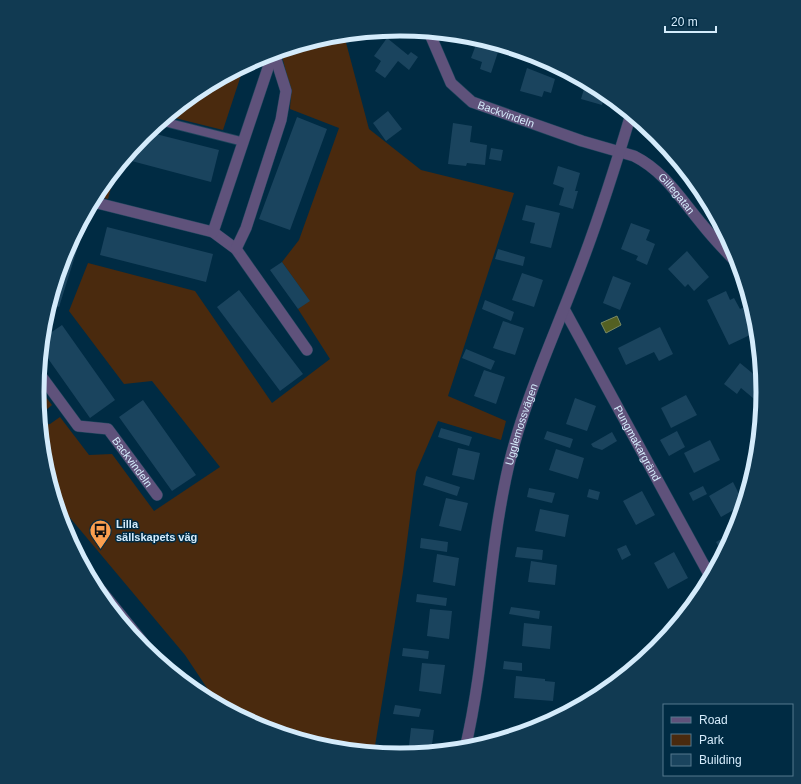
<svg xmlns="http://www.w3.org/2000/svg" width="801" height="784" viewBox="0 0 801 784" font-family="Arial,sans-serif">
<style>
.green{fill:#4a2a0e}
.water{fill:#546022;stroke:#7a8a63}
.building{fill:#1a445e}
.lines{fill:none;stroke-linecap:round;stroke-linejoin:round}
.service-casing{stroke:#1e465d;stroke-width:10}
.minor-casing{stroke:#1e465d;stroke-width:12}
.tertiary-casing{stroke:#1e465d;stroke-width:12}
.service{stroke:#5f527b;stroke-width:8}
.minor{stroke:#5f527b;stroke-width:11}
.tertiary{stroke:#5f527b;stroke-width:11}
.labels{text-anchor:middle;stroke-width:3;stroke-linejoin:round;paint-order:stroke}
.street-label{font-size:11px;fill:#d4ebfb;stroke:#002b43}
.poi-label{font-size:11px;font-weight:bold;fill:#d4ebfb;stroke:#002b43;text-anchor:start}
.rim{fill:none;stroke:#d4ebfb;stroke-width:5}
</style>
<rect width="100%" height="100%" fill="#002b43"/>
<!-- green -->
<path class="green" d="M 344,35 L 369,129 L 421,170 L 514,193 L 448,396 L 506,421 L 501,440 L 438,421 L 416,472 L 403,572 L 374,752 L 329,748 L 261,727 L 217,703 L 185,655 L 56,501 L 44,463 L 41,425 L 50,424 L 60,417 L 89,455 L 112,454 L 154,511 L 220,467 L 152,381 L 124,384 L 69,311 L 88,263 L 195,291 L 272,403 L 330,359 L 298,309 L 309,300 L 282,262 L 299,240 L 339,128 L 290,109 L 291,93 L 282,56 L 283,50 L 330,36 Z
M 244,66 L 223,130 L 167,116 L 199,90 Z
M 116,169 L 108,199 L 96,196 Z
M 38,387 L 52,405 L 40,415 Z"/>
<!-- water -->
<path class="water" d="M 617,316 L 621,325 L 606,333 L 601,323 Z"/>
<!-- building -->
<path class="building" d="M 387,38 L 408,55 L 411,52 L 418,57 L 409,70 L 398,61 L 385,78 L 375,71 L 381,61 L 374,56 Z
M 486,40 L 497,44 L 495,48 L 499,49 L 491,73 L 480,69 L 482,62 L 471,58 L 477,42 L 485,44 Z
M 527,68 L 555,79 L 551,93 L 544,91 L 542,97 L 520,91 Z
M 586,82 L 605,93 L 602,105 L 581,99 Z
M 388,111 L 402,129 L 386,141 L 373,123 Z
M 297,117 L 327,129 L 290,230 L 259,219 Z
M 453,123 L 472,126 L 470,142 L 487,145 L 485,165 L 467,163 L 466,166 L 448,164 Z
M 148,132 L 219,150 L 211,182 L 124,159 Z
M 491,148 L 503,150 L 501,161 L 489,159 Z
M 558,166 L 580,173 L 575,191 L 578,191 L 573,209 L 559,205 L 564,188 L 553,184 Z
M 526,205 L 560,213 L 551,248 L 530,243 L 535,223 L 522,220 Z
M 631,223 L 650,230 L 646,240 L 655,244 L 647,265 L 636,260 L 638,256 L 621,249 Z
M 107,227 L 213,254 L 206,282 L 100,255 Z
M 75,235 L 81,237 L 59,307 L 50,304 L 65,253 Z
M 498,249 L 525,257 L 523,266 L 495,259 Z
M 687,251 L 709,277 L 694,291 L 688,284 L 685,287 L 668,269 Z
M 282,262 L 310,301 L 298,309 L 270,270 Z
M 522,273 L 543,280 L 534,307 L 512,300 Z
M 613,276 L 631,283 L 620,310 L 603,303 Z
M 239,290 L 303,374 L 280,391 L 217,307 Z
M 726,291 L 730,300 L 734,298 L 740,309 L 745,307 L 752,321 L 747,323 L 752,334 L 729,345 L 707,300 Z
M 485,300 L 514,312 L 511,321 L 482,309 Z
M 503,321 L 524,328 L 515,355 L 493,348 Z
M 62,325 L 115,400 L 90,418 L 42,350 L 43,338 Z
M 660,327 L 673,354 L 659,361 L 654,352 L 626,365 L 618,348 Z
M 466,349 L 495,361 L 491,370 L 462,358 Z
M 740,363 L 762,381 L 763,398 L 759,403 L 741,388 L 737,394 L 724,384 Z
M 484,370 L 505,377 L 496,404 L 474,396 Z
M 686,395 L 697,415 L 671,428 L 661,408 Z
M 575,398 L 596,406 L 587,431 L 566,424 Z
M 143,400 L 196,475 L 172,491 L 119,417 Z
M 441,428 L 472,437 L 469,446 L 438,437 Z
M 547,431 L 573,439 L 570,448 L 544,439 Z
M 677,431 L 685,447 L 669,456 L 660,440 Z
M 612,432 L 617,441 L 602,450 L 593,447 L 591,444 Z
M 710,440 L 720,460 L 694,473 L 684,453 Z
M 458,448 L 480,453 L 474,480 L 452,475 Z
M 556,449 L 584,458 L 578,479 L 549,470 Z
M 426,476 L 460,487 L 457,496 L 423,485 Z
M 733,482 L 744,504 L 721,517 L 709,496 Z
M 703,486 L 707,494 L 693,501 L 689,493 Z
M 529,488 L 555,493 L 552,503 L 527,497 Z
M 589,489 L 600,492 L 598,500 L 587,497 Z
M 642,491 L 655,515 L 636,525 L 623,501 Z
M 446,498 L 468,503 L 461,531 L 439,526 Z
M 540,509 L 569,515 L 565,537 L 535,531 Z
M 730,534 L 732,538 L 729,544 L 720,549 L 716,542 Z
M 421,538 L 448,542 L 447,552 L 420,548 Z
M 626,545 L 631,555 L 622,560 L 617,549 Z
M 517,547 L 543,550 L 542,560 L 515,557 Z
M 674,552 L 688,578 L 668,589 L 654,563 Z
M 437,554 L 459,558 L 455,586 L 433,582 Z
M 531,561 L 557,565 L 555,585 L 528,582 Z
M 417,594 L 447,598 L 446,606 L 416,602 Z
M 511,607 L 540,611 L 539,619 L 509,614 Z
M 430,609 L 452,611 L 449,639 L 427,636 Z
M 524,623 L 552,626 L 550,649 L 522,646 Z
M 403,648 L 429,651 L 428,659 L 402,656 Z
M 504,661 L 522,663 L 522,671 L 503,669 Z
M 422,663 L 445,665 L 441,694 L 419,691 Z
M 516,676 L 545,679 L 545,681 L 555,682 L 553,701 L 514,698 Z
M 395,705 L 421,709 L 419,717 L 393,714 Z
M 411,728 L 434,730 L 431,752 L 408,754 Z"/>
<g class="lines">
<defs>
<path id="service" d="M 161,121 L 244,142"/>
<g id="minor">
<path id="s1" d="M 429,32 L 451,83 L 472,102 L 582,141 L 634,156 C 664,171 680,198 701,223 C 713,238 726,252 740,266"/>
<path d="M 93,202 L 213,232 L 236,249 L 307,350"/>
<path d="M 213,232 L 273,53"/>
<path d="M 236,249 L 246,228 L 281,120 L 286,91 L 274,53"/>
<path id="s2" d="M 564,309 L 711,578"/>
<path id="s3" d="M 39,373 L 78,426 L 108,429 L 157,495"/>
<path id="s4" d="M 465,749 C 487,655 487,558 509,464 C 524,402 551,343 574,283 C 596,228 614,171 631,114"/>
</g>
<path id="tertiary" d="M 90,577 L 158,661"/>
</defs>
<!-- service casing -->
<use href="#service" class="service-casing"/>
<!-- minor casing -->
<use href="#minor" class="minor-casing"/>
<!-- tertiary casing -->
<use href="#tertiary" class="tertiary-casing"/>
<!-- service -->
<use href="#service" class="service"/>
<!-- minor -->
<use href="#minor" class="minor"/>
<!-- tertiary -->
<use href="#tertiary" class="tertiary"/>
</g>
<!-- icons -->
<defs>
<symbol id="bus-pin" viewBox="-11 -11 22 30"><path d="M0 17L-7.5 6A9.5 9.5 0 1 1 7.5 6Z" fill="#fa9f4f" stroke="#002b43"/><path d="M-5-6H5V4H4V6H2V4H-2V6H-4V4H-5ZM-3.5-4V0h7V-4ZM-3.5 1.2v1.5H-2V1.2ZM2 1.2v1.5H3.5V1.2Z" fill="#111"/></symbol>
</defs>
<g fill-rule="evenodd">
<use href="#bus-pin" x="88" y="518" width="25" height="34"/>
</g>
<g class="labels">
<!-- street labels -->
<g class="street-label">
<text dy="4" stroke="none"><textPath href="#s1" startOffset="120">Backvindeln</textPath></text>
<text dy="4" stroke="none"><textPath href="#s1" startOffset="312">Gillegatan</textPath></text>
<text dy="4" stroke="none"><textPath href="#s4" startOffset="330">Ugglemossvägen</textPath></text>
<text dy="4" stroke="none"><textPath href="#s2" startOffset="153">Pungmakargränd</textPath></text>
<text dy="4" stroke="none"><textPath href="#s3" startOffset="137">Backvindeln</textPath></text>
</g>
<!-- poi labels -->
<g class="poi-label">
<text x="116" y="528">Lilla<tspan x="116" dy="13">sällskapets väg</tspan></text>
</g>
</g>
<!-- crop -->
<path d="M0 0H801V784H0ZM44 392a356 356 0 1 1 712 0a356 356 0 1 1-712 0Z" fill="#113a52" fill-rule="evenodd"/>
<path class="rim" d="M44 392a356 356 0 1 1 712 0a356 356 0 1 1-712 0Z"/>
<!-- legend -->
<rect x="663" y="704" width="130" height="72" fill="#002b43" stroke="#55788d"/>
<rect x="671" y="717" width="20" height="6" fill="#5f527b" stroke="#55788d"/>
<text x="699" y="724" font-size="12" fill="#d4ebfb">Road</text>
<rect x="671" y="734" width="20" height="12" fill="#4a2a0e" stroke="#55788d"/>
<text x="699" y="744" font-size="12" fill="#d4ebfb">Park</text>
<rect x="671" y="754" width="20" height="12" fill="#1a445e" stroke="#55788d"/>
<text x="699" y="764" font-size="12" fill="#d4ebfb">Building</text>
<!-- scale -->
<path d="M665 26v6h51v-6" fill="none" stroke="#d4ebfb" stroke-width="2"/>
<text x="671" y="26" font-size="12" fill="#d4ebfb" stroke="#002b43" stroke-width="3" paint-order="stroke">20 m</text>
</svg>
